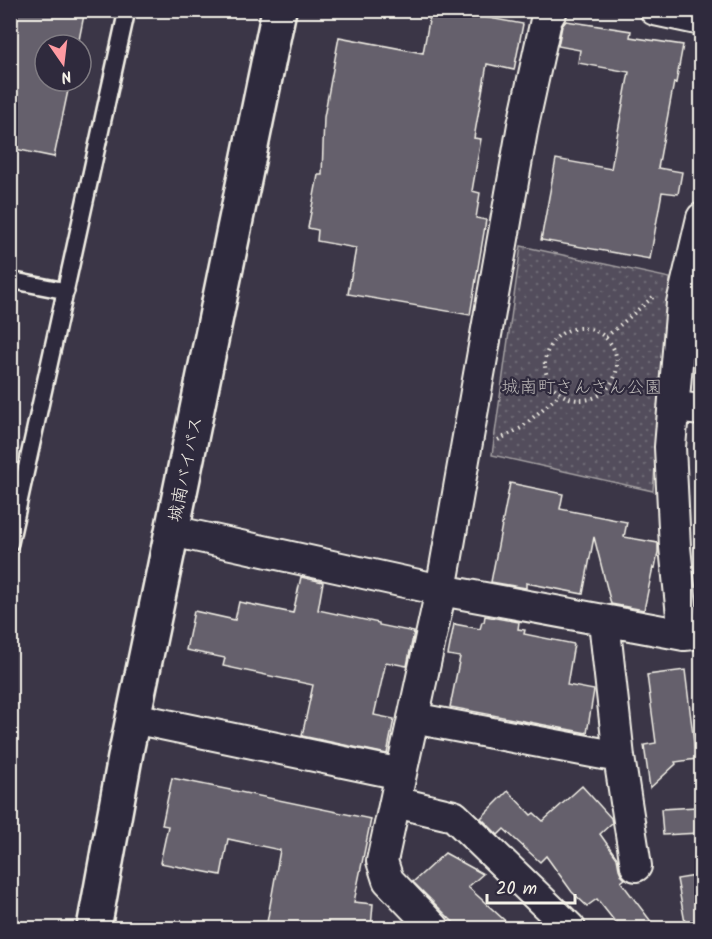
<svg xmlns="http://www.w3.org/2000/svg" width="712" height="939" viewBox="0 0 712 939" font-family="Kalam,'Klee One',sans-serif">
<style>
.park{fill:url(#park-dots);stroke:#a4a0a2;stroke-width:1.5}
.building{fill:#65616c;stroke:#f4f1e8;stroke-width:1.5}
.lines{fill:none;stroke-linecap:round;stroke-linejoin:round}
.lane-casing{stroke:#f4f1e8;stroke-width:20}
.street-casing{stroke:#f4f1e8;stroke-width:34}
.highway-casing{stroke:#f4f1e8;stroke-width:38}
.path{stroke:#f4f1e8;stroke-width:4;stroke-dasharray:1.5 4.5;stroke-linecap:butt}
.lane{stroke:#2f2a3d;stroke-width:15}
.street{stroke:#2f2a3d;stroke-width:30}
.highway{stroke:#2f2a3d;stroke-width:33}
.labels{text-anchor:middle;stroke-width:4.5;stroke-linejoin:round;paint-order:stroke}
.park-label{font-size:18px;fill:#bcb8b7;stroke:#2f2a3d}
.street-label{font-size:18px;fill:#f4f1e8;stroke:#2f2a3d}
</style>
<defs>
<pattern id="park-dots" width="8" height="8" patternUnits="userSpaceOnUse" patternTransform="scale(1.5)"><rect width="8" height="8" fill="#534e5c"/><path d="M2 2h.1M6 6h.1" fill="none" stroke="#6c6873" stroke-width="1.8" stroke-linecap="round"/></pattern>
</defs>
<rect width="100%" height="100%" fill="#3b3647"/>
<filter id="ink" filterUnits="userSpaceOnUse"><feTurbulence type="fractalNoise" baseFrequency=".0167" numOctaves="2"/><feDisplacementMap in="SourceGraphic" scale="12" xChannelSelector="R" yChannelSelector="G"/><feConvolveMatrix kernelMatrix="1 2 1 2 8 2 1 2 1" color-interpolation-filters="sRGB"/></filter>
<g filter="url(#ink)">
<!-- park -->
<path class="park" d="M 521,246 L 670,278 L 653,491 L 492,455 Z"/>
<!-- building -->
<path class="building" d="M 10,10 L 85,10 L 78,45 L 45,45 L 45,81 L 70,81 L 54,157 L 10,148 Z
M 431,10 L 479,10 L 478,16 L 523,24 L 514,70 L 487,64 L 474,138 L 481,139 L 472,191 L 480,193 L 476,218 L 486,220 L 470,315 L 348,294 L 356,248 L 317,241 L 318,230 L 308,228 L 318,175 L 322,175 L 324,117 L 339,37 L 423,53 Z
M 566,21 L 631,31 L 630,37 L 683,45 L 676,83 L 674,82 L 658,168 L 682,172 L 678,194 L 662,192 L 650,259 L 541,240 L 556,159 L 611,169 L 629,72 L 578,63 L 580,50 L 558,46 L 562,26 Z
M 510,483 L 563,494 L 560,509 L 627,522 L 624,537 L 658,543 L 658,552 L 655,568 L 653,567 L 644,610 L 611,604 L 594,537 L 583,594 L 526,583 L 526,588 L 491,582 Z
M 301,577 L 323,582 L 318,610 L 379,623 L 379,625 L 414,632 L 407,666 L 386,662 L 374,715 L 394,719 L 387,754 L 302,736 L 313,685 L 223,666 L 225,658 L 186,650 L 194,611 L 235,620 L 239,602 L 293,613 Z
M 485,616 L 519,622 L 518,629 L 525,630 L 524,634 L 574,644 L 567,685 L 594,690 L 587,733 L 450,707 L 460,657 L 448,655 L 454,624 L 480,629 L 482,622 L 484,622 Z
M 685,670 L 696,759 L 675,762 L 676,764 L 650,788 L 644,745 L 656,743 L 647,675 Z
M 172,778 L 371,819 L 354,902 L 373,904 L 371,928 L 266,928 L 280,850 L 228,839 L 221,875 L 160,863 L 168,826 L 162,825 Z
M 582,786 L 611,818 L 612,823 L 600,834 L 617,858 L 619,869 L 622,876 L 625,879 L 621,882 L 656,928 L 620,928 L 597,899 L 587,906 L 572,892 L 546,856 L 540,862 L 504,829 L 498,835 L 481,818 L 508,791 L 531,815 L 534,813 L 543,821 Z
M 697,807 L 699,833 L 663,835 L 661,809 Z
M 445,853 L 483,874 L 468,887 L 513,928 L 459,928 L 413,882 Z
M 702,875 L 702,928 L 686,928 L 677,879 Z"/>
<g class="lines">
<defs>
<path id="lane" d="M 10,280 L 66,291
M 10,543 L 127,10"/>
<path id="street" d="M 655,10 L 702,20
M 674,407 L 702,410
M 172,531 L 441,590 L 684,635 L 702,633
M 604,621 L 619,757 L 636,866
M 684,635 L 675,547 L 670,447 L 682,303 L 702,218
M 133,718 L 401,774
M 413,718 L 619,757
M 395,802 L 454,816 L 570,928
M 434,928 L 388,880 L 382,861 L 441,590 L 523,125 L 546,20 L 552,10"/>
<path id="highway" d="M 94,928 L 126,752 L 172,531 L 279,10"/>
</defs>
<!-- lane casing -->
<use href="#lane" class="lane-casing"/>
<!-- street casing -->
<use href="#street" class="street-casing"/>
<!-- highway casing -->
<use href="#highway" class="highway-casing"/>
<!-- path -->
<path class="path" d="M545 364a36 36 0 1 1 72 0a36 36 0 1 1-72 0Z
M 606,337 L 653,297
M 498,440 L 521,428 L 560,394"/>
<!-- lane -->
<use href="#lane" class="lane"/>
<!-- street -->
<use href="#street" class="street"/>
<!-- highway -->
<use href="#highway" class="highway"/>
</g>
</g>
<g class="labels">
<!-- park labels -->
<g class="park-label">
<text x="582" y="393">城南町さんさん公園</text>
</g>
<!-- street labels -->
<g class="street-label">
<text transform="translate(185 469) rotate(-78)" y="6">城南バイパス</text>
</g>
</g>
<!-- margin -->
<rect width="712" height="939" fill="none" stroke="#2f2a3d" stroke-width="36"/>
<rect x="18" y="18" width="676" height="903" fill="none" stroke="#f4f1e8" stroke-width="2" filter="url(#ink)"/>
<!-- north arrow -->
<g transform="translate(63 63) rotate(166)"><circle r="28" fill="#2f2a3d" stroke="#7e7a81" stroke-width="1.5"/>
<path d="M0-4.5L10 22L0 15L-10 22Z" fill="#ff9aa2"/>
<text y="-9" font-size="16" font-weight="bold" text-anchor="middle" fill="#f4f1e8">N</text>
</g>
<!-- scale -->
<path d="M487 894v9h88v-9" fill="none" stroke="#f4f1e8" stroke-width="3"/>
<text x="496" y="894" font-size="18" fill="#f4f1e8" stroke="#2f2a3d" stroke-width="4.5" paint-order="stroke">20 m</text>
</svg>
